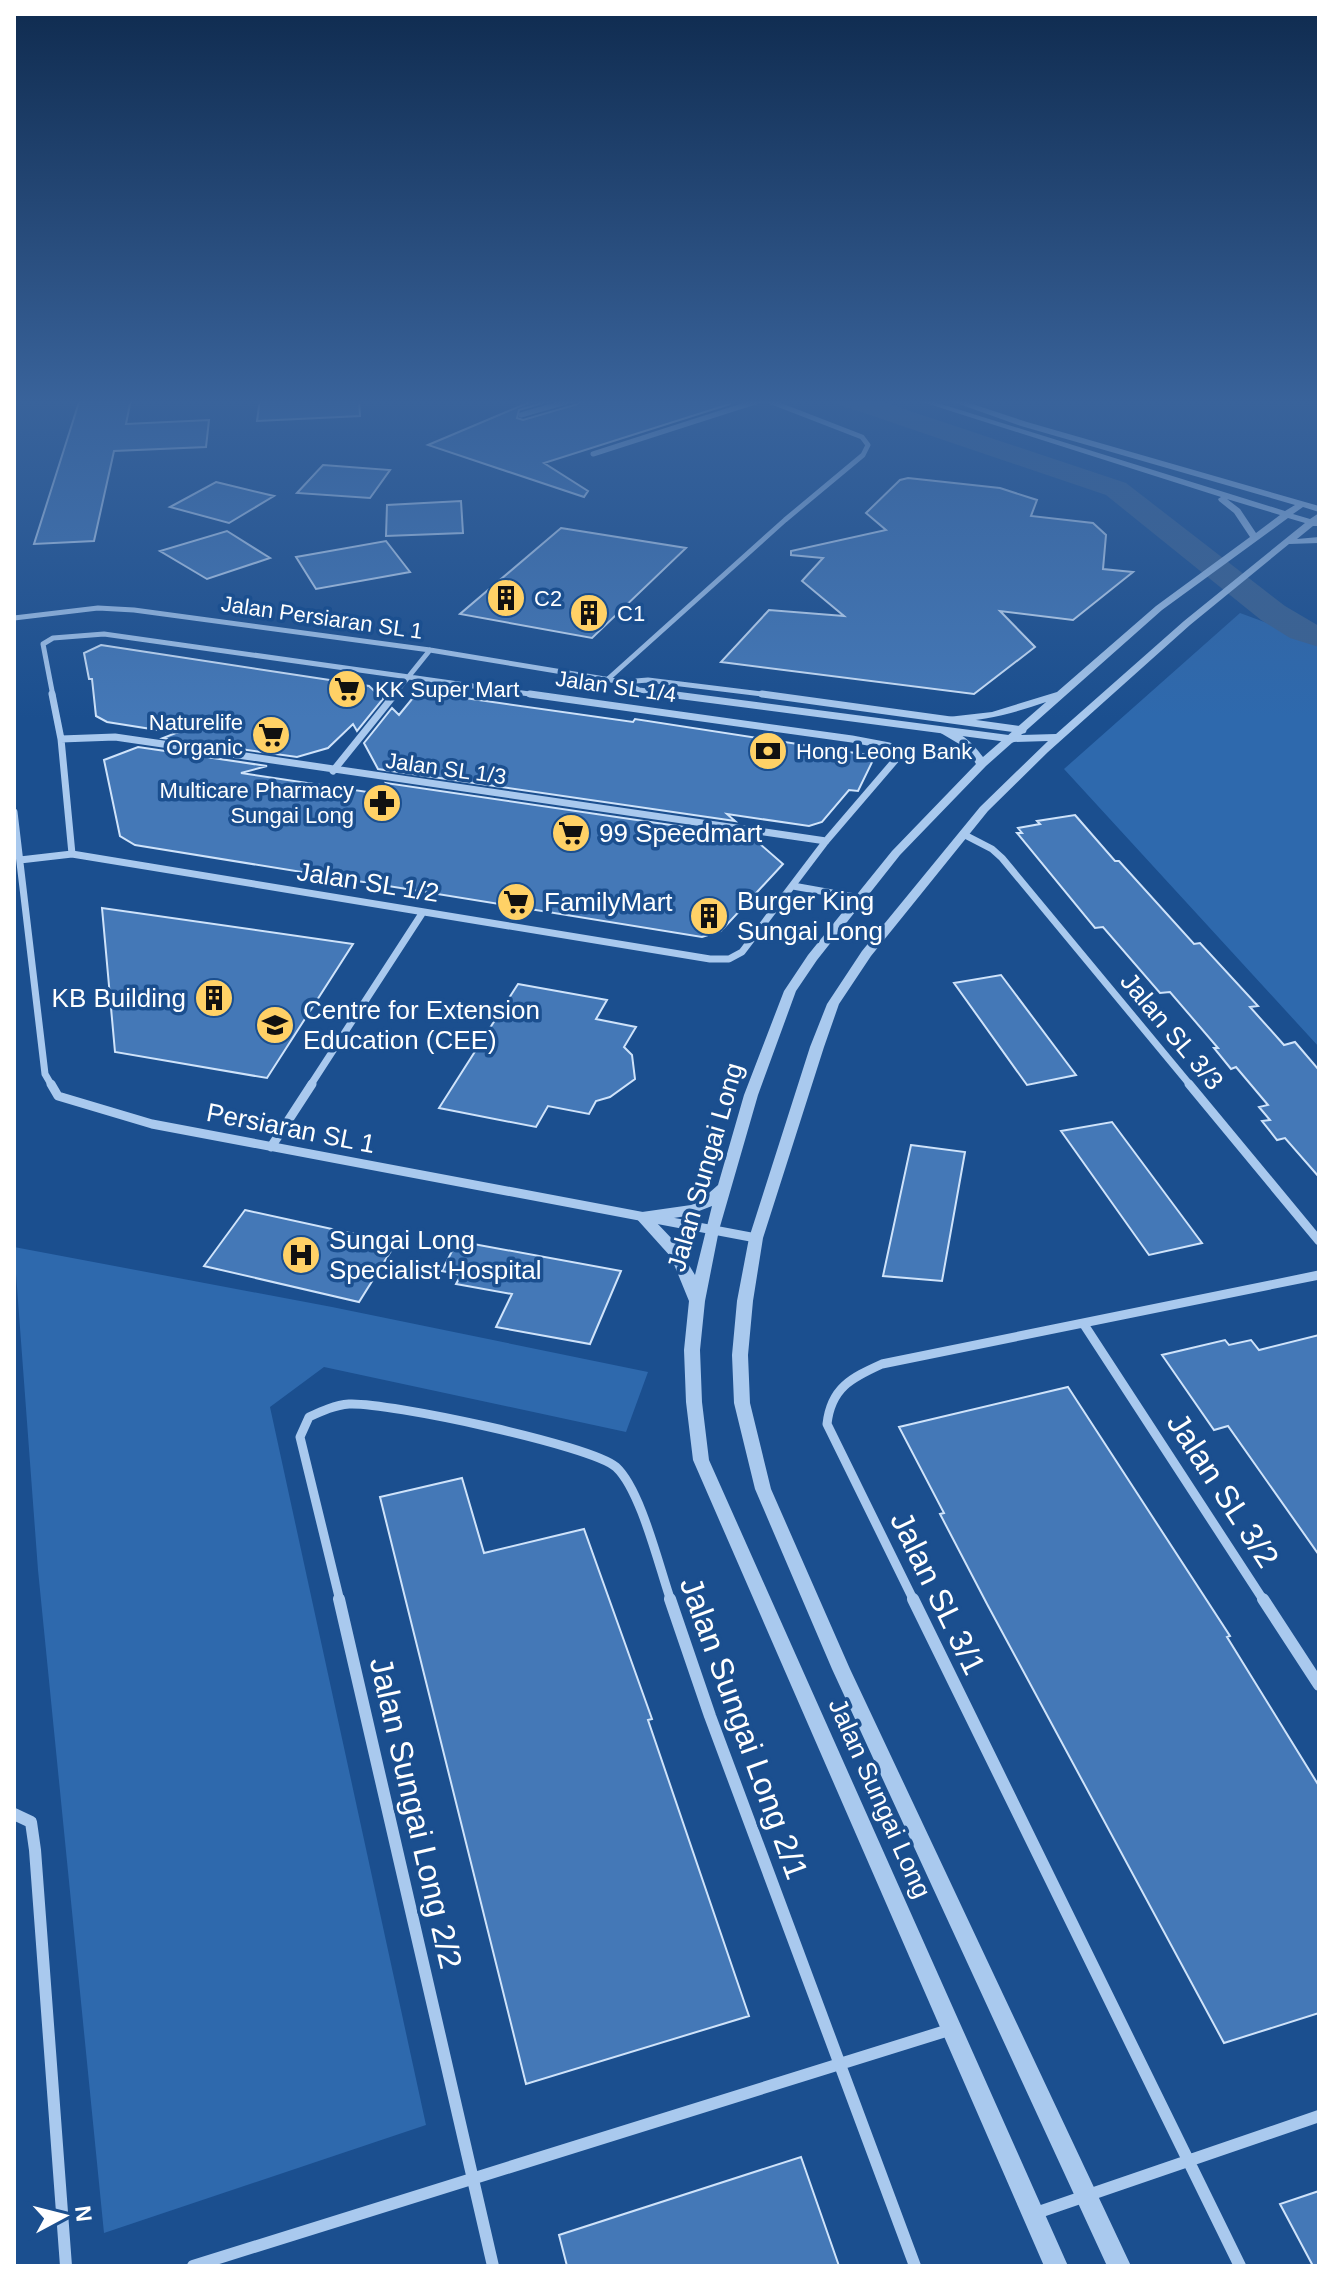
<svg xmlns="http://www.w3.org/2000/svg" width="1333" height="2280" viewBox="0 0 1333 2280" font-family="Arial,sans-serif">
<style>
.green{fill:#2e69ad}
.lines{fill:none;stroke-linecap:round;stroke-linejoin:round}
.river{fill:#3c6290;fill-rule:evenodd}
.building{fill:#4478b7;stroke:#cfe3fa;stroke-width:2}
.minor-far3{stroke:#a9c9ee;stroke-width:5}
.minor-far2{stroke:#a9c9ee;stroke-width:7}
.minor-far1{stroke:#a9c9ee;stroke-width:9}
.minor{stroke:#a9c9ee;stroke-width:12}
.tertiary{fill:#a9c9ee;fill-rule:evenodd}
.labels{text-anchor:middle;stroke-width:7;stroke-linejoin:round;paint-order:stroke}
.far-poi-label{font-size:22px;fill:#fff;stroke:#1b4f8f;text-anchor:start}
.far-street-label{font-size:22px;fill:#fff;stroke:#1b4f8f}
.poi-label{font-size:26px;fill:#fff;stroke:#1b4f8f;text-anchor:start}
.street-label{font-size:26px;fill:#fff;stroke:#1b4f8f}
.near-street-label{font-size:32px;fill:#fff;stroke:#1b4f8f}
</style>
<rect width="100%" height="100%" fill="#1b4f8f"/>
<!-- green -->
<path class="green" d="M 1240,613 L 1319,642 L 1319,1047 L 1064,769 Z
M 14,1247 L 332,1307 L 648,1372 L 626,1432 L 324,1367 L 270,1407 L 426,2125 L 104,2233 L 38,1570 Z"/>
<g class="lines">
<!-- river -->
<path class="river" d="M 836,399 L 874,399 L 1126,483 L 1285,606 L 1319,626 L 1319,647 L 1290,638 L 1261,620 L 1106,495 L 840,405 Z"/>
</g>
<!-- building -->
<path class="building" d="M 80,399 L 131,399 L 126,424 L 209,420 L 206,447 L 114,451 L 94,541 L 34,544 Z
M 260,399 L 359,399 L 360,416 L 257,421 Z
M 537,399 L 556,399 L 519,410 L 517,418 L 523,420 L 578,404 L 581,399 L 729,399 L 730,404 L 544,463 L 588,491 L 584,497 L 428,445 Z
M 323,465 L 390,470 L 370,498 L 297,493 Z
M 908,478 L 1000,488 L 1037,500 L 1031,516 L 1093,523 L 1106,535 L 1103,569 L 1133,572 L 1073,620 L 1000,611 L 1035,647 L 974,694 L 721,662 L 769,610 L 844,616 L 802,581 L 823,558 L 791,555 L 791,551 L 886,530 L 866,513 L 900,480 Z
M 216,482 L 274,496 L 229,523 L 170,507 Z
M 461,501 L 463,533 L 386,536 L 387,505 Z
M 561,528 L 686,548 L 592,638 L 460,614 Z
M 227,531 L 270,558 L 207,579 L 160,551 Z
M 386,541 L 410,572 L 316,589 L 296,557 Z
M 101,645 L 369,686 L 383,699 L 357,731 L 353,724 L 328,748 L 297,757 L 163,738 L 176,733 L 107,722 L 96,716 L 92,679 L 89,679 L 84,653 Z
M 437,694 L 633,722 L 635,719 L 875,756 L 858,791 L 849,790 L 822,822 L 809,826 L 727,814 L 735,821 L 378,769 L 364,743 L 392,708 L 399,715 L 412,699 Z
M 138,747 L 267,766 L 241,773 L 394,796 L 386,783 L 752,837 L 783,864 L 721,931 L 702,937 L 135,845 L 120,836 L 104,760 Z
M 1075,815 L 1115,861 L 1119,861 L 1194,944 L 1200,943 L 1258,1006 L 1250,1007 L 1284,1045 L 1295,1042 L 1319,1070 L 1319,1177 L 1285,1138 L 1277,1140 L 1262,1121 L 1270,1120 L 1259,1107 L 1268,1105 L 1236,1067 L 1231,1069 L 1214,1048 L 1218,1048 L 1170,992 L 1160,993 L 1103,927 L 1095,928 L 1017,833 L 1022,833 L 1018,828 L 1040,824 L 1037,821 Z
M 102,908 L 353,944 L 267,1078 L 115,1052 Z
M 1001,975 L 1076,1075 L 1027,1085 L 954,983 Z
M 518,984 L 607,1000 L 596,1019 L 636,1027 L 624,1047 L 632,1055 L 635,1079 L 610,1097 L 596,1101 L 589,1114 L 548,1106 L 536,1127 L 439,1108 Z
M 1112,1122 L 1202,1243 L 1149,1255 L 1061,1131 Z
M 911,1145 L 965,1152 L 942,1281 L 883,1276 Z
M 245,1210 L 396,1243 L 359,1302 L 204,1266 Z
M 457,1241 L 621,1271 L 590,1344 L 496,1327 L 512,1294 L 456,1284 L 461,1275 L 442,1271 Z
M 1319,1335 L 1319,1555 L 1228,1426 L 1214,1430 L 1162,1355 L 1225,1340 L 1229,1345 L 1251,1340 L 1259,1350 Z
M 1068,1387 L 1230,1636 L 1227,1637 L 1319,1786 L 1319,2013 L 1224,2043 L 987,1604 L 940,1514 L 944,1513 L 899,1427 Z
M 462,1478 L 484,1553 L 584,1529 L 652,1719 L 648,1720 L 749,2016 L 526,2084 L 380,1497 Z
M 801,2157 L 839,2266 L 567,2266 L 559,2235 Z
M 1319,2191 L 1319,2266 L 1313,2266 L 1280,2204 Z"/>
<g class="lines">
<!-- minor-far3 -->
<path class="minor-far3" d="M 521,415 L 576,399
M 593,454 L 764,399
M 14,618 L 98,608 L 134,610 L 430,650 L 623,682 L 648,680 L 778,696
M 608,679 L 785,520 L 863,455 L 868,445 L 862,437 L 764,399
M 626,683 L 639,690 L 683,696
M 53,696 L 43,644 L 53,638 L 104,634 L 544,696
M 393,696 L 430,650"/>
<!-- minor-far2 -->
<path class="minor-far2" d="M 52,694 L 61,739 L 72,854
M 668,694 L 1012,739
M 762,694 L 1023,730
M 61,739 L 115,737 L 826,841
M 333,771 L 395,694
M 14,812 L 45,1074 L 52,1086
M 963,834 L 992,849 L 1002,858 L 1191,1086
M 72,854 L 710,959 L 729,959 L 742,952 L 826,841 L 898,757 L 889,746 L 852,739 L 530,694
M 20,860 L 72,854
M 793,886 L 860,898
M 310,1086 L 423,912"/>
<!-- minor-far1 -->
<path class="minor-far1" d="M 51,1084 L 58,1096 L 152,1124 L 756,1238
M 1189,1084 L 1319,1241
M 271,1147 L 312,1084
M 1083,1323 L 1264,1601
M 340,1601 L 300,1437 L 309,1417 C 322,1411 335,1405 349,1404 C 387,1402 591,1445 616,1467 C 641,1490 659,1567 671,1601
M 914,1601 L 827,1424 C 831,1388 851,1378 882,1364 L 1319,1275"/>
<!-- minor -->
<path class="minor" d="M 339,1599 L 493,2266
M 670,1599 L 710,1716 L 915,2266
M 913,1599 L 1240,2266
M 1263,1599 L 1319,1685
M 14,1814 L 31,1822 L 35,1850 L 66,2266
M 1036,2213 L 1319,2116
M 193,2266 L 952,2029"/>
<!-- tertiary -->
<path class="tertiary" d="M 913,399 L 925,399 L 1285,511 L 1295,505 L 1021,426 L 945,399 L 957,399 L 1027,422 L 1319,506 L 1319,512 L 1303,507 L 1293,514 L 1310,519 L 1319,513 L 1319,526 L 1313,526 L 1297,539 L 1319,537 L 1319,543 L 1289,544 L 1190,625 L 1048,752 L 988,811 L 871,956 L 839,1004 L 824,1047 L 763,1238 L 753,1301 L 748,1355 L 750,1403 L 771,1489 L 850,1669 L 1131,2266 L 1107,2266 L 832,1669 L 755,1489 L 734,1403 L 732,1355 L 737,1301 L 749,1238 L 810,1047 L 827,1004 L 862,951 L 980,807 L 1048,741 L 1013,742 L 986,766 L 900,855 L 817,960 L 796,991 L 758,1095 L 719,1230 L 705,1301 L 700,1350 L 702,1402 L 709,1460 L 1068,2266 L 1044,2266 L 693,1460 L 686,1402 L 684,1350 L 689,1301 L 671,1257 L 635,1217 L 642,1212 L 691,1205 L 700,1201 L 718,1185 L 744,1095 L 784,991 L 808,955 L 892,851 L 976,764 L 966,748 L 939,732 L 939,728 C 957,727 974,744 983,757 L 1046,702 C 1015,713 985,721 952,722 L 948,721 L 948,717 L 992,712 L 1057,692 L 1156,606 L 1250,537 L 1234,513 L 1219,501 L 1218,499 L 1221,497 ZM 1227,499 L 1280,515 L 1256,533 L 1240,509 ZM 1288,518 L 1305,523 L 1184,621 L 1056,734 L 1021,735 L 1162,610 ZM 712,1206 L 695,1275 L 675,1242 L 655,1221 L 686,1216 Z"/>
</g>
<!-- sky -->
<linearGradient id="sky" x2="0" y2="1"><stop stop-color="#0f2b4f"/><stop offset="0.56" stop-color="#39639b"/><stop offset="1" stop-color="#39639b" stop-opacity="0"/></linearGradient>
<rect width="1333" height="718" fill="url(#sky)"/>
<!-- icons -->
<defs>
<symbol id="building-disc" viewBox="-11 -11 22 22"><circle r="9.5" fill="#ffd166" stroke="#1b4f8f"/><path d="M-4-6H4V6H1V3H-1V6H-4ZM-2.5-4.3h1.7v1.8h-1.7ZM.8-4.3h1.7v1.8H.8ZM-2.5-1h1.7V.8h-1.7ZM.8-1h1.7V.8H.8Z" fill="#111"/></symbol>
<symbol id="supermarket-disc" viewBox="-11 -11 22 22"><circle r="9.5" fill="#ffd166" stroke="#1b4f8f"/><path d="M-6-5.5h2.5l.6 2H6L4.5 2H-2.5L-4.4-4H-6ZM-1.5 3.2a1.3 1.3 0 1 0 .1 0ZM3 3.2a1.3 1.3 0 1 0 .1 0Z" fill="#111"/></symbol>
<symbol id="bank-disc" viewBox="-11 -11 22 22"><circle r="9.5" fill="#ffd166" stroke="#1b4f8f"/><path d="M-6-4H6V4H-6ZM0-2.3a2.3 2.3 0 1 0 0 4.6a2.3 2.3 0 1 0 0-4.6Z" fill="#111"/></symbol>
<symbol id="pharmacy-disc" viewBox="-11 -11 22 22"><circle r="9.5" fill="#ffd166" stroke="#1b4f8f"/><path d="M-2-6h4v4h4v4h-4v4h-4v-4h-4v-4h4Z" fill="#111"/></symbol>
<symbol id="university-disc" viewBox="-11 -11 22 22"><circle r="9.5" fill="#ffd166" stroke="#1b4f8f"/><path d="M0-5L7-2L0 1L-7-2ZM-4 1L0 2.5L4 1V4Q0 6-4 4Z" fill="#111"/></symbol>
<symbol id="hospital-disc" viewBox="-11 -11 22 22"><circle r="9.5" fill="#ffd166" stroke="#1b4f8f"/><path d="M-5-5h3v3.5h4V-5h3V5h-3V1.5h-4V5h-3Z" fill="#111"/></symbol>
</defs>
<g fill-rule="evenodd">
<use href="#building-disc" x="484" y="576" width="44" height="44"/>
<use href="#building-disc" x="567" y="591" width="44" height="44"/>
<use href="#supermarket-disc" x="325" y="667" width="44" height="44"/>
<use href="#supermarket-disc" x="249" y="713" width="44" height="44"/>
<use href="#bank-disc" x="746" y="729" width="44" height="44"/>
<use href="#pharmacy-disc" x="360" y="781" width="44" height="44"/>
<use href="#supermarket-disc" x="549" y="811" width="44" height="44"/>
<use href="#supermarket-disc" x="494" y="880" width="44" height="44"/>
<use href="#building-disc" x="687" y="894" width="44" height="44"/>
<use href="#building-disc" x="192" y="976" width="44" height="44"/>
<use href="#university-disc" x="253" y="1003" width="44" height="44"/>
<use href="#hospital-disc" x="279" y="1233" width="44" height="44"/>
</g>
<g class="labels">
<!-- far-poi labels -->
<g class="far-poi-label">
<text x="534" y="606">C2</text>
<text x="617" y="621">C1</text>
<text x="375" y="697">KK Super Mart</text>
<text x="243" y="730" text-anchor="end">Naturelife<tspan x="243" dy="25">Organic</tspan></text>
<text x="796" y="759">Hong Leong Bank</text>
<text x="354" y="798" text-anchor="end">Multicare Pharmacy<tspan x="354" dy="25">Sungai Long</tspan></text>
</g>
<!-- far-street labels -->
<g class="far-street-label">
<text transform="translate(322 617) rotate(8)" y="8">Jalan Persiaran SL 1</text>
<text transform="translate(616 686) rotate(8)" y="8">Jalan SL 1/4</text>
<text transform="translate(446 768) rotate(8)" y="8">Jalan SL 1/3</text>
</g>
<!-- poi labels -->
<g class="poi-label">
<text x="599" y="842">99 Speedmart</text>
<text x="737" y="910">Burger King<tspan x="737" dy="30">Sungai Long</tspan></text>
<text x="544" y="911">FamilyMart</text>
<text x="186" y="1007" text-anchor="end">KB Building</text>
<text x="303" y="1019">Centre for Extension<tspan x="303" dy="30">Education (CEE)</tspan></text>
<text x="329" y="1249">Sungai Long<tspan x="329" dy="30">Specialist Hospital</tspan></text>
</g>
<!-- street labels -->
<g class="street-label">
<text transform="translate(368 882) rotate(9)" y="9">Jalan SL 1/2</text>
<text transform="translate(1172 1031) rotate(50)" y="9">Jalan SL 3/3</text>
<text transform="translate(291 1128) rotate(11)" y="9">Persiaran SL 1</text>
<text transform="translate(705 1167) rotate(-74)" y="9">Jalan Sungai Long</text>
<text transform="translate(880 1798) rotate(66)" y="9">Jalan Sungai Long</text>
</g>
<!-- near-street labels -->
<g class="near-street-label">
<text transform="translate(1223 1490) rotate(57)" y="11">Jalan SL 3/2</text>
<text transform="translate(938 1593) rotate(64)" y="11">Jalan SL 3/1</text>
<text transform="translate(744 1728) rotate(70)" y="11">Jalan Sungai Long 2/1</text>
<text transform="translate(416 1813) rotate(77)" y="11">Jalan Sungai Long 2/2</text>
</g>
</g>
<!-- border -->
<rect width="1333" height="2280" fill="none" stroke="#ffffff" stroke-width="32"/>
<!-- north arrow -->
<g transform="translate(64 2216) rotate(83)" stroke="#1b4f8f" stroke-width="6" paint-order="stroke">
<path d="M0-6L14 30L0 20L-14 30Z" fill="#ffffff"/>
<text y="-12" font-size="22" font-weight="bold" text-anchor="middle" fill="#ffffff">N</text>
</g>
</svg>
